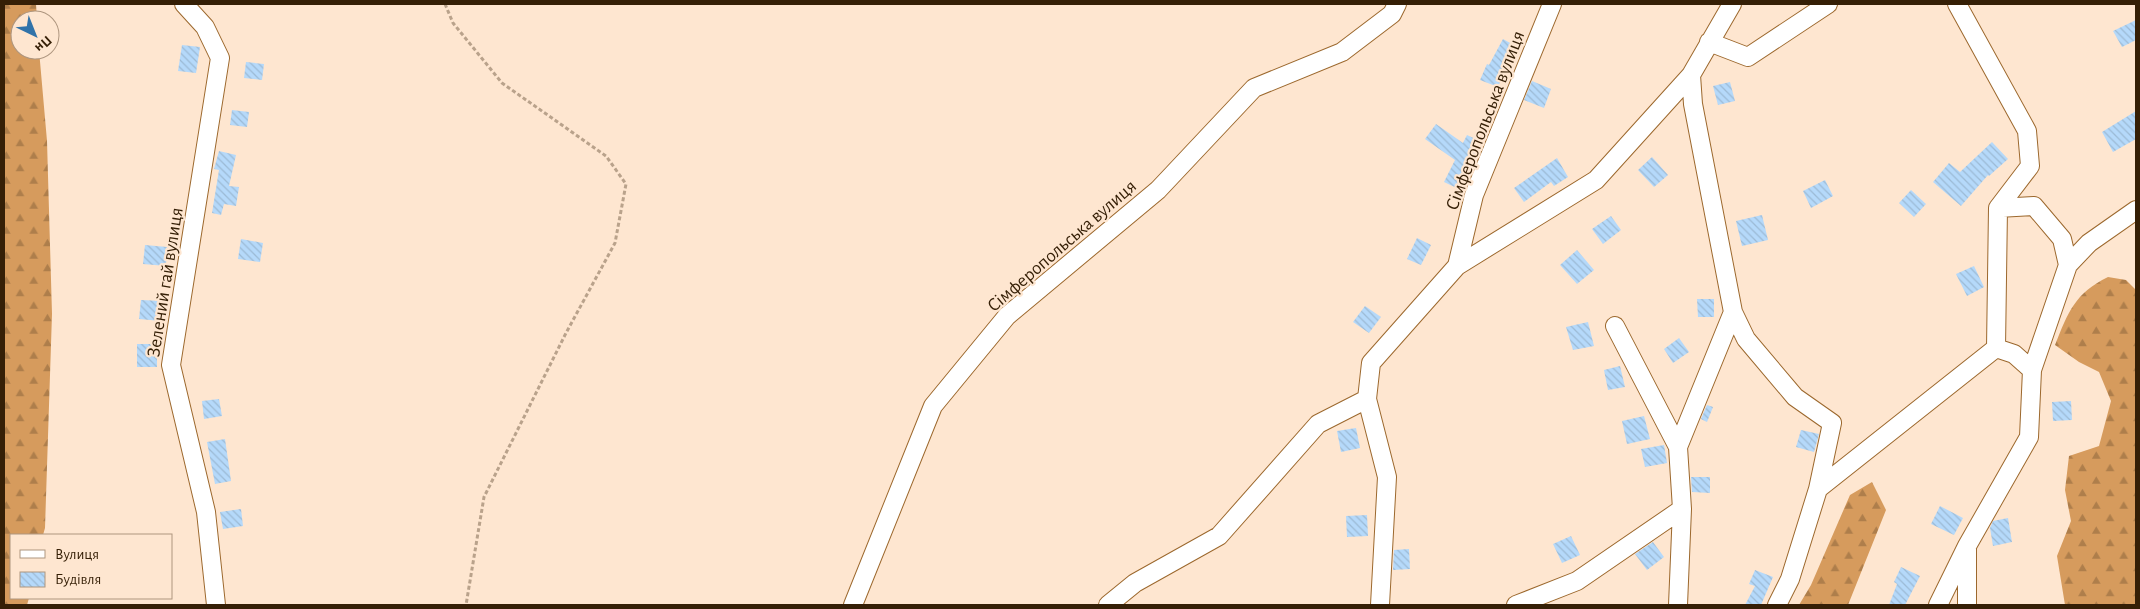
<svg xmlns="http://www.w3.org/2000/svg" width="2140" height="609" viewBox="0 0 2140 609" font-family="'Alegreya Sans',sans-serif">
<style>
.forest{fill:url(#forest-firs)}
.building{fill:url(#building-back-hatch)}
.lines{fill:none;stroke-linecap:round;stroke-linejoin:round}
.minor-casing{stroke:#9c682d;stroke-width:20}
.path{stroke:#b9a28b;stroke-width:3;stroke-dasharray:4 2.5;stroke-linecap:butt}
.minor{stroke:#fff;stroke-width:18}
.labels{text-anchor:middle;stroke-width:4.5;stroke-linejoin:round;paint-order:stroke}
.street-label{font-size:19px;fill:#351f06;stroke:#fee6d0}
</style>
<defs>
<pattern id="forest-firs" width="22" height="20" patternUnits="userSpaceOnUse" patternTransform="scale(1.25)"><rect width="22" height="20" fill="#d69b5d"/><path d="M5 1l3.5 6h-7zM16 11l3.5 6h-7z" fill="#ae7e4b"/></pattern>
<pattern id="building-back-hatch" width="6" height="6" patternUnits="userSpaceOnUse" patternTransform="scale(1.25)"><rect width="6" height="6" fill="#b5d9fa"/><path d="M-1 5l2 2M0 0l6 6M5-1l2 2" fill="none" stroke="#9cbad5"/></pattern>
</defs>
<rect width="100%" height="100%" fill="#fee6d0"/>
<!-- forest -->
<path class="forest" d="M 4,4 L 36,4 L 37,20 L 20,20 L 20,50 L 39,50 L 47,141 L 52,314 L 45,528 L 43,535 L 11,535 L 11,598 L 29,598 L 27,605 L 4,605 Z
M 2108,277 L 2126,280 L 2136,290 L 2136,605 L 2065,605 L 2057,556 L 2071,521 L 2065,490 L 2069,456 L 2099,446 L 2111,401 L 2099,372 L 2079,362 L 2055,345 C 2068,312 2075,293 2108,277 Z
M 1872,482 L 1886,510 L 1848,605 L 1799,605 L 1811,585 L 1850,495 Z"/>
<!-- building -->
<path class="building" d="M 2136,20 L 2136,40 L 2122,47 L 2113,31 Z
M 1503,39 L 1521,49 L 1513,65 L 1509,62 L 1498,87 L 1480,80 L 1487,64 L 1489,65 Z
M 182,45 L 200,47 L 196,73 L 178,71 Z
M 246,62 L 264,64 L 262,80 L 244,78 Z
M 1532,81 L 1551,89 L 1544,108 L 1524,100 Z
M 1730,82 L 1735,101 L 1718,105 L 1713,86 Z
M 232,110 L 249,112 L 247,127 L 230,125 Z
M 2136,111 L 2136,139 L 2113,152 L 2102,132 Z
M 1436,124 L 1463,143 L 1467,135 L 1484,143 L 1463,191 L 1444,182 L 1455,160 L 1425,139 Z
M 1992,142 L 2008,159 L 1989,176 L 1988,175 L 1961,206 L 1933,182 L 1949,163 L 1960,172 Z
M 219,151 L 236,155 L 229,186 L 239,187 L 236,206 L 224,204 L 221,215 L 212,213 L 219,170 L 214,169 Z
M 1652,157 L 1668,175 L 1654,187 L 1638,170 Z
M 1557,158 L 1568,177 L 1554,186 L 1551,182 L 1524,202 L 1514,188 Z
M 1825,180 L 1833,196 L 1811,208 L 1803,191 Z
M 1911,190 L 1926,204 L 1914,217 L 1899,203 Z
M 1762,215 L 1768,240 L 1742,246 L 1736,221 Z
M 1611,216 L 1621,230 L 1603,244 L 1592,229 Z
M 1417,238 L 1431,245 L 1421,265 L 1407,259 Z
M 241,239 L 263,243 L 260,262 L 238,259 Z
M 145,245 L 167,247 L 166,266 L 143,264 Z
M 1577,250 L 1594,270 L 1577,284 L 1560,265 Z
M 1974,266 L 1984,287 L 1967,296 L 1956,274 Z
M 1697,299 L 1714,299 L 1714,317 L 1698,317 Z
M 141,300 L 162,301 L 161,321 L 139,319 Z
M 1365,306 L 1381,317 L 1369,333 L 1353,322 Z
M 1588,322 L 1594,346 L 1573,350 L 1566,327 Z
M 1679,338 L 1689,352 L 1673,363 L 1664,349 Z
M 137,344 L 157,344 L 157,367 L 137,367 Z
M 1620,366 L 1625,387 L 1608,390 L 1604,370 Z
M 219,399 L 222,416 L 204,419 L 202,401 Z
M 2071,401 L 2072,420 L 2053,421 L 2052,402 Z
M 1707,405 L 1713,407 L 1707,422 L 1701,419 Z
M 1644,416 L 1650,439 L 1627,444 L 1622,421 Z
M 1356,428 L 1360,448 L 1341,452 L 1337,431 Z
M 1801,430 L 1819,434 L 1814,452 L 1796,447 Z
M 225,439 L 231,481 L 215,484 L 207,442 Z
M 1664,445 L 1667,463 L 1645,467 L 1641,449 Z
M 1691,477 L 1710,477 L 1710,493 L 1692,492 Z
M 1940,506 L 1963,518 L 1954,535 L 1931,524 Z
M 241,509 L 243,526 L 223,529 L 220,512 Z
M 1367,515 L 1368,536 L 1347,537 L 1346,516 Z
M 2008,518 L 2012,542 L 1993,546 L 1990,528 L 1993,521 Z
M 1571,536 L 1580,555 L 1562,563 L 1553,544 Z
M 1653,542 L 1664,557 L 1647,570 L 1635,554 Z
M 1409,549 L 1410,569 L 1393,570 L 1394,550 Z
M 1901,567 L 1920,576 L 1905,605 L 1889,605 L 1897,584 L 1894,582 Z
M 1755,570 L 1773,577 L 1761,605 L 1745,605 L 1755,586 L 1749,584 Z"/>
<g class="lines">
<defs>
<path id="minor" d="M 184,4 L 205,27 L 220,58 L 171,365 L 206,512 L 216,605
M 1957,4 L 2027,131 L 2030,166 L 1998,208 L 1996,348
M 1709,42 L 1748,57 L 1828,4
M 1998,208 L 2034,206 L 2062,239 L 2068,265
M 1457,266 L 1596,180 L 1691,75 L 1732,4
M 1733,312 L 1746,339 L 1795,397 L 1832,423 L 1818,489
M 1615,326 L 1678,447
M 1967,549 L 1967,605
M 853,605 L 933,406 L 1007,316 L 1158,190 L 1254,88 L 1342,52 L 1392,14 L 1397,4
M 1108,605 L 1135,583 L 1219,536 L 1318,424 L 1367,399
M 1380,605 L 1387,477 L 1367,399 L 1371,363 L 1457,266 L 1474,195 L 1552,4
M 1516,605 L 1577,581 L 1682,509
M 1678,605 L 1682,509 L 1678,447 L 1733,312 L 1693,104 L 1691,75
M 1777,605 L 1790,579 L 1818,489 L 1996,348 L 2014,354 L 2032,370
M 1938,605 L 1967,546 L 2029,437 L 2032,370 L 2068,265 L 2089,243 L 2136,210"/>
</defs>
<!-- minor casing -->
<use href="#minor" class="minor-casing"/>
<!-- path -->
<path class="path" d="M 445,4 L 453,23 L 502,83 L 606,156 L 626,184 L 615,243 L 566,333 L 484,497 L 466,605"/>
<!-- minor -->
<use href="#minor" class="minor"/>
</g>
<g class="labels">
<!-- street labels -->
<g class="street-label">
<text transform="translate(1484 120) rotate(-69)" y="7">Сімферопольська вулиця</text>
<text transform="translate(1061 245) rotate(-41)" y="7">Сімферопольська вулиця</text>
<text transform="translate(164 282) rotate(-81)" y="7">Зелений гай вулиця</text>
</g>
</g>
<!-- border -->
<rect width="2140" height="609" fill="none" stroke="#351f06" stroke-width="10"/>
<!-- legend -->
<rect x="10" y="534" width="162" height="65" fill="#fee6d0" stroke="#ae967f"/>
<rect x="20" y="550" width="25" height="8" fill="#ffffff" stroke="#ae967f"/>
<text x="55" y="559" font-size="15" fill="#351f06">Вулиця</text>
<rect x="20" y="572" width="25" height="15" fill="url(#building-back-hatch)" stroke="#ae967f"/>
<text x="55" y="584" font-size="15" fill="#351f06">Будівля</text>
<!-- north arrow -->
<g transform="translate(35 35) rotate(137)"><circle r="24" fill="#fee6d0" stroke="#ae967f"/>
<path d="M0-4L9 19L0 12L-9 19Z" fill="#3173a9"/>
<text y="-8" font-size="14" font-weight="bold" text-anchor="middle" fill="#351f06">Пн</text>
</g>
</svg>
